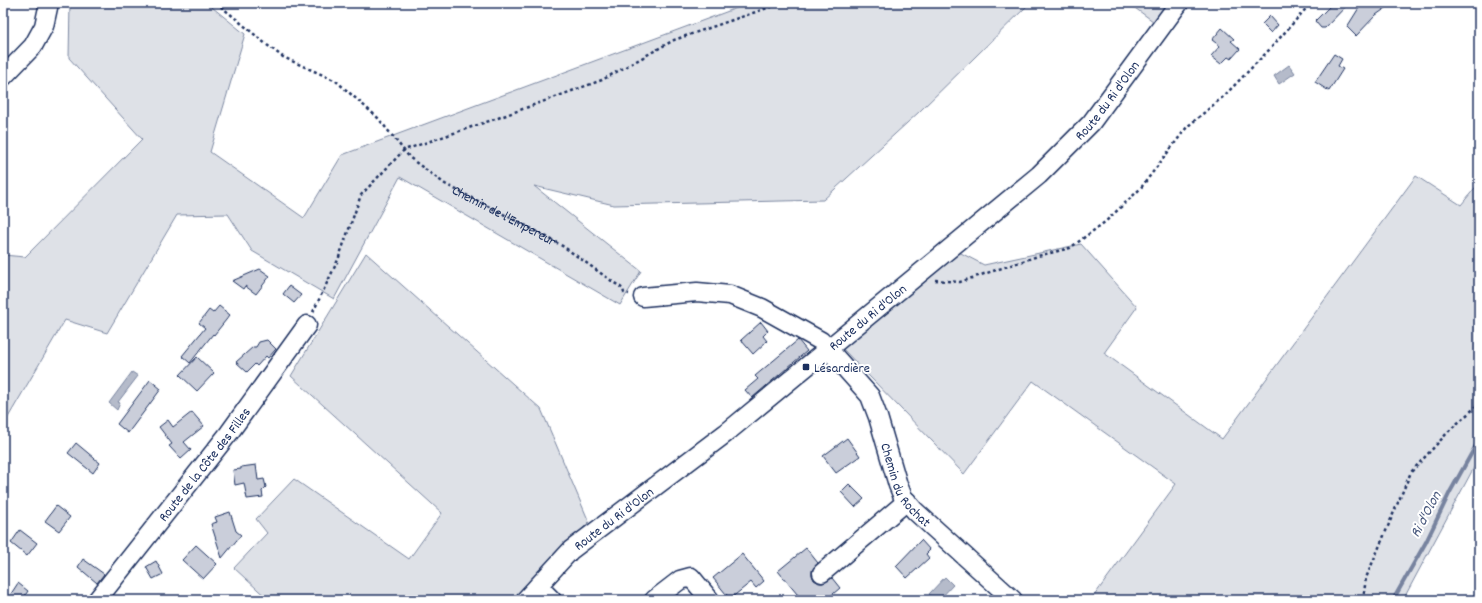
<svg xmlns="http://www.w3.org/2000/svg" width="1482" height="603" viewBox="0 0 1482 603" font-family="Dekko,sans-serif">
<style>
.green{fill:#dee1e7;stroke:#7c88a2}
.water{fill:#b5bbca;stroke:#77839f}
.lines{fill:none;stroke-linecap:round;stroke-linejoin:round}
.stream{stroke:#77839f;stroke-width:4}
.building{fill:#caceda;stroke:#1b2f5e}
.minor-casing{stroke:#1b2f5e;stroke-width:21}
.path{stroke:#1b2f5e;stroke-width:2.5;stroke-dasharray:3 3;stroke-linecap:butt}
.minor{stroke:#fff;stroke-width:18}
.poi-dot{fill:#1b2f5e;stroke:#fff;stroke-width:1.5}
.labels{text-anchor:middle;stroke-width:4;stroke-linejoin:round;paint-order:stroke}
.street-label{font-size:14px;fill:#1b2f5e;stroke:#fff}
.poi-label{font-size:14px;fill:#1b2f5e;stroke:#fff;text-anchor:start}
.water-label{font-size:15px;font-style:italic;fill:#49597e;stroke:#fff}
</style>
<rect width="100%" height="100%" fill="#fff"/>
<filter id="ink" filterUnits="userSpaceOnUse"><feTurbulence type="fractalNoise" baseFrequency=".025" numOctaves="2"/><feDisplacementMap in="SourceGraphic" scale="8" xChannelSelector="R" yChannelSelector="G"/><feConvolveMatrix kernelMatrix="1 2 1 2 8 2 1 2 1" color-interpolation-filters="sRGB"/></filter>
<g filter="url(#ink)">
<!-- green -->
<path class="green" d="M 70,3 L 207,3 L 245,34 L 210,152 L 304,218 L 342,155 L 750,3 L 1030,3 L 919,112 L 823,200 L 614,205 L 534,186 L 641,271 L 620,305 L 400,177 L 334,299 L 252,251 L 228,214 L 177,215 L 107,333 L 65,320 L 3,426 L 3,255 L 25,257 L 142,139 L 69,58 Z
M 1128,3 L 1171,3 L 1157,24 Z
M 1416,176 L 1461,205 L 1479,183 L 1479,458 L 1403,600 L 1091,600 L 1176,484 L 1033,381 L 964,474 L 839,345 L 955,250 L 984,265 L 1081,244 L 1137,307 L 1104,353 L 1222,439 Z
M 366,253 L 541,409 L 589,522 L 525,587 L 514,600 L 269,600 L 234,568 L 267,533 L 256,519 L 294,479 L 409,559 L 442,513 L 291,376 Z"/>
<!-- water -->
<path class="water" d="M 1289,65 L 1295,73 L 1279,84 L 1274,76 Z
M 132,372 L 138,376 L 118,402 L 120,403 L 117,410 L 109,403 Z
M 945,577 L 953,585 L 939,600 L 936,600 L 929,594 Z"/>
<g class="lines">
<!-- stream -->
<path class="stream" d="M 1393,600 L 1426,542 L 1450,492 L 1479,440"/>
</g>
<!-- building -->
<path class="building" d="M 1333,3 L 1349,3 L 1325,28 L 1321,28 L 1315,21 Z
M 1362,3 L 1393,3 L 1376,15 L 1356,36 L 1347,27 Z
M 1270,16 L 1278,25 L 1271,33 L 1262,24 Z
M 1222,28 L 1234,39 L 1231,41 L 1240,49 L 1231,59 L 1228,57 L 1221,64 L 1211,56 L 1220,46 L 1212,40 Z
M 1334,54 L 1342,59 L 1338,66 L 1343,69 L 1329,91 L 1315,82 Z
M 260,269 L 270,276 L 256,294 L 245,286 L 243,289 L 232,281 Z
M 289,286 L 301,295 L 294,303 L 283,294 Z
M 219,306 L 230,315 L 214,335 L 213,334 L 190,363 L 182,356 L 205,328 L 199,323 L 209,310 L 213,313 Z
M 761,322 L 768,331 L 763,336 L 767,341 L 753,354 L 741,340 Z
M 267,340 L 276,349 L 268,358 L 266,356 L 257,366 L 255,364 L 247,372 L 236,362 L 253,347 L 256,347 L 259,342 Z
M 798,340 L 807,351 L 752,398 L 745,390 L 758,379 L 755,376 Z
M 197,357 L 214,373 L 197,391 L 180,375 Z
M 150,380 L 161,389 L 128,433 L 117,424 Z
M 192,412 L 204,426 L 184,442 L 191,450 L 181,459 L 169,446 L 172,444 L 159,427 L 168,420 L 173,427 Z
M 847,438 L 860,456 L 836,473 L 823,456 Z
M 76,443 L 100,463 L 93,473 L 68,453 Z
M 256,465 L 258,480 L 264,479 L 266,487 L 262,491 L 263,497 L 247,499 L 244,483 L 235,485 L 233,470 L 241,469 L 241,467 Z
M 849,484 L 864,499 L 855,507 L 841,492 Z
M 56,506 L 70,517 L 59,531 L 45,521 Z
M 230,512 L 236,531 L 241,535 L 222,558 L 211,524 L 217,522 L 215,517 Z
M 20,530 L 37,543 L 27,556 L 11,543 Z
M 921,540 L 930,550 L 926,554 L 929,558 L 907,578 L 896,566 Z
M 196,545 L 217,564 L 203,579 L 182,560 Z
M 806,548 L 818,563 L 812,570 L 812,575 L 814,580 L 819,583 L 823,583 L 832,578 L 840,588 L 826,600 L 802,600 L 778,571 Z
M 742,554 L 764,581 L 756,588 L 751,582 L 730,599 L 713,578 Z
M 83,559 L 104,574 L 97,583 L 78,567 Z
M 156,561 L 163,574 L 153,579 L 146,567 Z
M 18,583 L 28,591 L 22,600 L 7,600 Z"/>
<g class="lines">
<defs>
<g id="minor">
<path d="M 3,77 L 33,46 L 44,26 L 49,3"/>
<path id="s2" d="M 643,297 L 697,292 L 730,295 L 762,308 L 821,341 L 870,396 L 878,417 L 898,485 L 903,497 L 915,511 L 1013,600"/>
<path d="M 822,573 L 907,501"/>
<path d="M 538,586 L 552,600"/>
<path id="s3" d="M 97,600 L 229,433 L 307,325"/>
<path id="s4" d="M 525,600 L 571,550 L 726,433 L 1039,175 L 1091,123 L 1179,3"/>
<path d="M 654,600 L 680,580 L 691,577 L 710,600"/>
</g>
</defs>
<!-- minor casing -->
<use href="#minor" class="minor-casing"/>
<!-- path -->
<g class="path">
<path id="s1" d="M 216,3 L 229,13 L 267,45 L 283,57 L 336,81 L 378,118 L 410,158 L 445,184 L 538,232 L 564,247 L 623,289 L 624,293 L 629,294"/>
<path d="M 935,280 L 960,282 L 1038,256 L 1070,248 L 1105,222 L 1140,189 L 1187,127 L 1224,96 L 1270,49 L 1311,3"/>
<path d="M 313,312 L 338,260 L 361,195 L 404,150 L 498,118 L 602,80 L 674,40 L 782,3"/>
<path d="M 1363,600 L 1366,578 L 1411,472 L 1450,430 L 1479,404"/>
</g>
<!-- minor -->
<use href="#minor" class="minor"/>
</g>
</g>
<!-- markers -->
<rect class="poi-dot" x="802" y="363" width="8" height="8" rx="2"/>
<g class="labels">
<!-- street labels -->
<g class="street-label">
<text dy="5" stroke="none"><textPath href="#s4" startOffset="769">Route du Ri d'Olon</textPath></text>
<text dy="5" stroke="none"><textPath href="#s1" startOffset="362">Chemin de l'Empereur</textPath></text>
<text dy="5" stroke="none"><textPath href="#s4" startOffset="445">Route du Ri d'Olon</textPath></text>
<text dy="5" stroke="none"><textPath href="#s3" startOffset="173">Route de la Côte des Filles</textPath></text>
<text dy="5" stroke="none"><textPath href="#s2" startOffset="360">Chemin du Rochat</textPath></text>
<text dy="5" stroke="none"><textPath href="#s4" startOffset="121">Route du Ri d'Olon</textPath></text>
</g>
<!-- poi labels -->
<g class="poi-label">
<text x="814" y="372">Lésardière</text>
</g>
<!-- water labels -->
<g class="water-label">
<text transform="translate(1425 514) rotate(-62)" y="5">Ri d'Olon</text>
</g>
</g>
<!-- margin -->
<rect width="1482" height="603" fill="none" stroke="#fff" stroke-width="16"/>
<rect x="8" y="8" width="1466" height="587" fill="none" stroke="#1b2f5e" stroke-width="1.5" filter="url(#ink)"/>
</svg>
